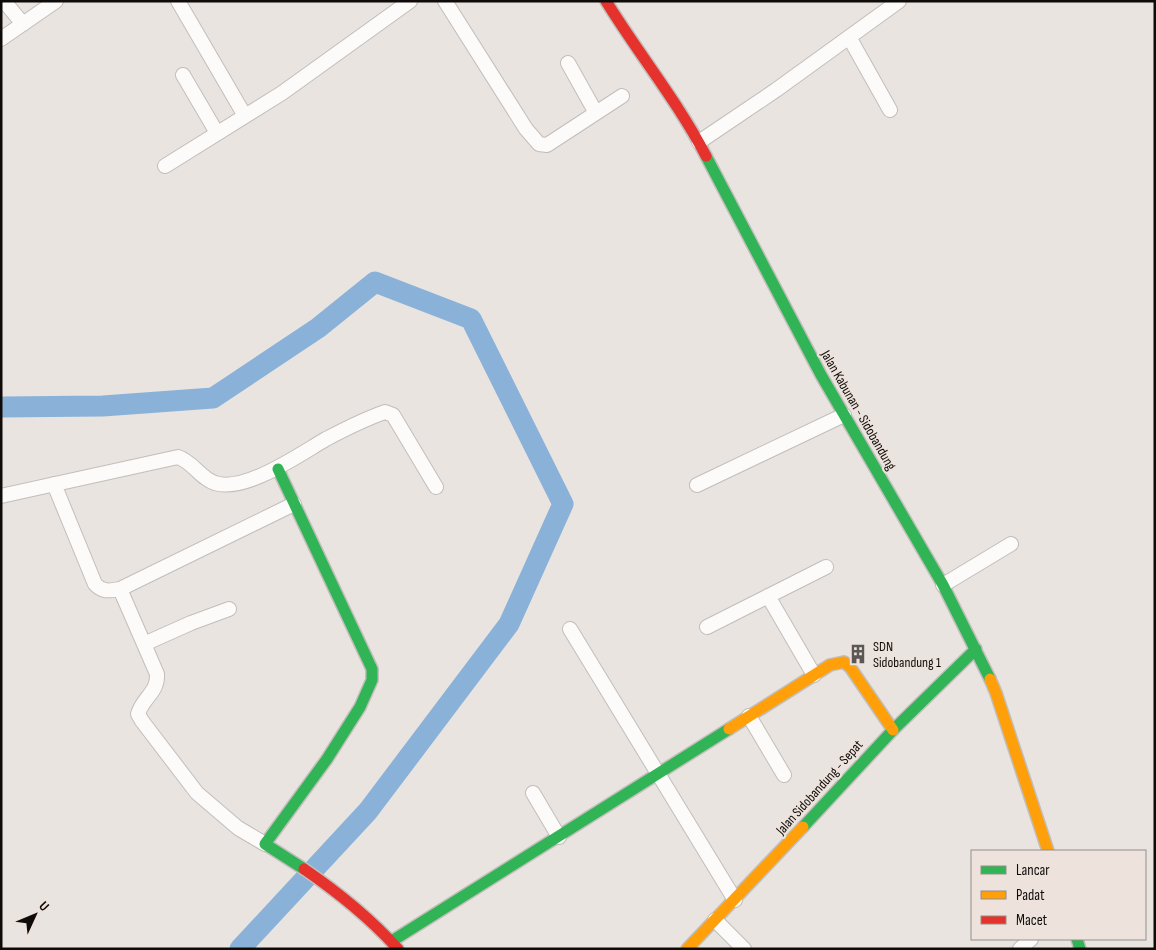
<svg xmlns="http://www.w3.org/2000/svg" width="1156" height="950" viewBox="0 0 1156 950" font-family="'Sofia Sans Condensed',sans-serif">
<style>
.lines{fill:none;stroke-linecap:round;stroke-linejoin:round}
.river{stroke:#8ab2d9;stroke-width:21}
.street-casing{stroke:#c1bebb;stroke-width:16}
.fast-casing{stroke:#c1bebb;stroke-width:14}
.slow-casing{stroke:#c1bebb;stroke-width:14}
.jam-casing{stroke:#c1bebb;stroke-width:14}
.street{stroke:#fcfbfa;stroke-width:14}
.fast{stroke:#30b455;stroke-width:11}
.slow{stroke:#ff9f0a;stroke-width:11}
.jam{stroke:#e5322d;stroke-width:11}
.labels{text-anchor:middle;stroke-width:4.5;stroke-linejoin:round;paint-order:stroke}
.street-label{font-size:14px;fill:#0f0b09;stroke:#ede3dc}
.poi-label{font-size:14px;fill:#0f0b09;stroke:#ede3dc;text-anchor:start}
</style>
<rect width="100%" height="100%" fill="#e9e4e0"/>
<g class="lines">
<!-- river -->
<path class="river" d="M 1,407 L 103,406 L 213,398 L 318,328 L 375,282 L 471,319 L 563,504 L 509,624 L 368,811 L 240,949"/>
<defs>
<path id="street" d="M 4,1 L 23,24
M 178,1 L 245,116
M 445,1 L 526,129 L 539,144 L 547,145 L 622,96
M 849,37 L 890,110
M 1,39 L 56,1
M 568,63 L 596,113
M 183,75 L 217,133
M 699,142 L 776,90 L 899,1
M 165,166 L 282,93 L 410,1
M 54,484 L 95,584 C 102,592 109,591 120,589
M 697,485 L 844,415
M 1,496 L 178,457 C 193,462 201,479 215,483 C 245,493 300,454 326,439 C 345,429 365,419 385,412 L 393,415 L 436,487
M 943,585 L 1011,544
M 768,596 L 814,675
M 707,627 L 826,567
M 570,629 L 735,900
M 144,644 L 191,623 L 229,609
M 749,716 L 784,775
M 533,793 L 559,837
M 265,844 L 238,828 L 197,793 L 142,721 L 138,714 C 143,697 158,693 157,674 L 120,589 L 294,504
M 715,920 L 744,949
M 1020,949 L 1031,939"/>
<path id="fast" d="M 706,156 L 821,375 L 943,585 L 990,679
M 278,469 L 372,669 L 372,680 L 360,707 L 327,759 L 265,844 L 304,869
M 803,827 L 893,730 L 976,649
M 1077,939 L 1080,949
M 392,941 L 729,729"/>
<path id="slow" d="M 990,679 L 996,693 L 1048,851
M 729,729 L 830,665 L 844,662 L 850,667 L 893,730
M 687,949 L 803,827"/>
<path id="jam" d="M 606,1 C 638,53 678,102 706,156
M 304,869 C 339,893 370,918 398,949"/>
</defs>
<!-- street casing -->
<use href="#street" class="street-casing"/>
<!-- fast casing -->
<use href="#fast" class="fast-casing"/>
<!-- slow casing -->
<use href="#slow" class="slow-casing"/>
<!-- jam casing -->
<use href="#jam" class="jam-casing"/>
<!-- street -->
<use href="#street" class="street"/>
<!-- fast -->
<use href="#fast" class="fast"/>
<!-- slow -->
<use href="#slow" class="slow"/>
<!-- jam -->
<use href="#jam" class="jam"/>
</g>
<!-- icons -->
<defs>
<symbol id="building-bare" viewBox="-9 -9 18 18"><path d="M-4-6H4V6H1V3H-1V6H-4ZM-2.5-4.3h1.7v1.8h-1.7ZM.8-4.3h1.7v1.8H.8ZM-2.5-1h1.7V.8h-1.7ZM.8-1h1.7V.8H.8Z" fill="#5b5754" stroke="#ede3dc" stroke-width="2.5" paint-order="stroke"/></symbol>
</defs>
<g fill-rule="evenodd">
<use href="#building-bare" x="844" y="640" width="28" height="28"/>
</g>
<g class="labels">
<!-- street labels -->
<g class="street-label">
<text transform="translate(859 410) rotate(60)" y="5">Jalan Kabunan - Sidobandung</text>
<text transform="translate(819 787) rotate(-48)" y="5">Jalan Sidobandung - Sepat</text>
</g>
<!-- poi labels -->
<g class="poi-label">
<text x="873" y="651">SDN<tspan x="873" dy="16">Sidobandung 1</tspan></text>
</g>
</g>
<!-- border -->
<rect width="1156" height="950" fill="none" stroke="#0f0b09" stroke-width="5"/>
<!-- legend -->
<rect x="971" y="850" width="175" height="90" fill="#ede3dc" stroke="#948d88"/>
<rect x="981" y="866" width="25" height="8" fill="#30b455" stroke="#948d88"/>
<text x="1016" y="875" font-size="15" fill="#0f0b09">Lancar</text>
<rect x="981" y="891" width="25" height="8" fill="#ff9f0a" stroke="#948d88"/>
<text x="1016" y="900" font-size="15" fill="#0f0b09">Padat</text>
<rect x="981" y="916" width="25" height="8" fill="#e5322d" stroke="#948d88"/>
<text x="1016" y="925" font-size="15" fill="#0f0b09">Macet</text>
<!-- north arrow -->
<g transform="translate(35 915) rotate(46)" stroke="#ede3dc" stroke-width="4" paint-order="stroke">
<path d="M0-4L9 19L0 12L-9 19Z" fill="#0f0b09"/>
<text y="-8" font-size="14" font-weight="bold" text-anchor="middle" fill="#0f0b09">U</text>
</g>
</svg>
